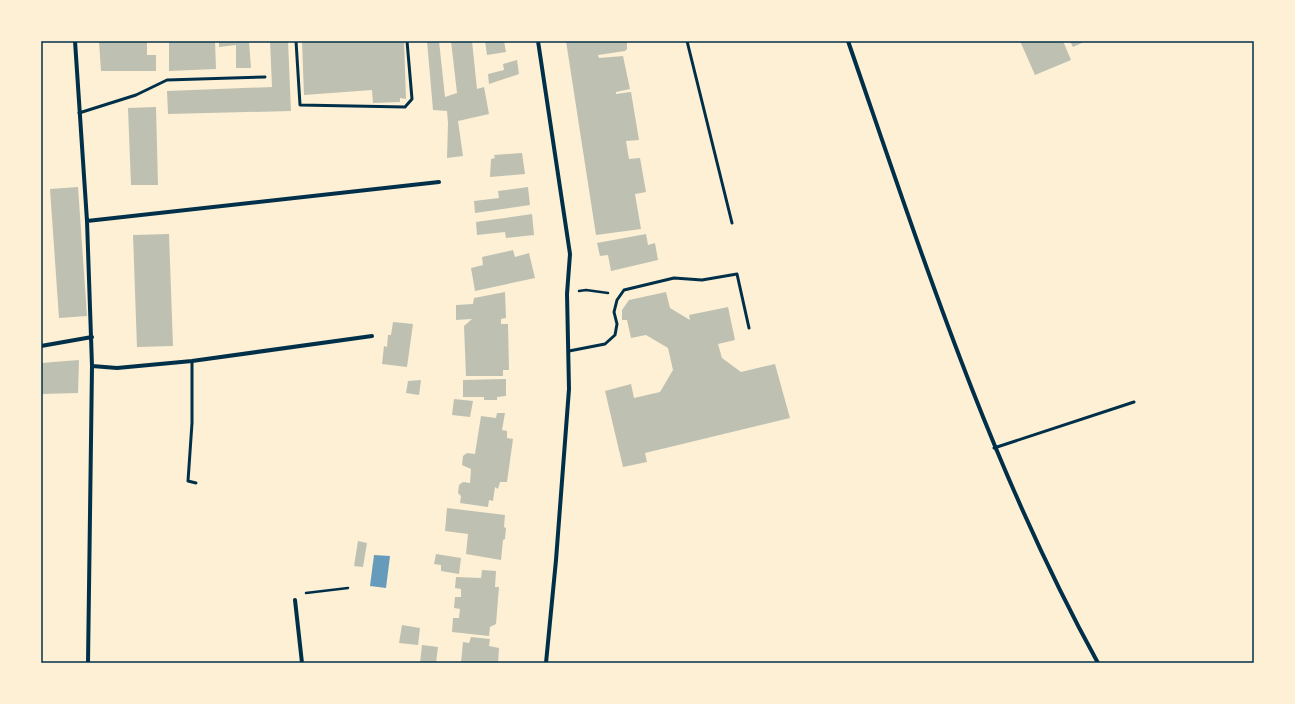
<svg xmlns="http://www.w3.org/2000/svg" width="1295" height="704" viewBox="0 0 1295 704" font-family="Lora,serif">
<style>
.water{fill:#669bbc}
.building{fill:#bec0b2}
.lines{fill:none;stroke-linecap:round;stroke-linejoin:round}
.path{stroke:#003049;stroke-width:2.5}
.service{stroke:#003049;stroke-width:3}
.minor{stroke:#003049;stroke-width:4}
.neatline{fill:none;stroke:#003049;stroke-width:1.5}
</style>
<rect width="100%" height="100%" fill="#fdf0d5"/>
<!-- water -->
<path class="water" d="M 374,555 L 390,556 L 386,588 L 370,586 Z"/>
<!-- building -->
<path class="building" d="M 99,41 L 147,41 L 147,55 L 156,55 L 156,71 L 101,71 Z
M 169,41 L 215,41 L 216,69 L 169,71 Z
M 219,41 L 249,41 L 251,68 L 236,68 L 236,45 L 219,47 Z
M 270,41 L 288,41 L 291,111 L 168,114 L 167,91 L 272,87 Z
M 302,41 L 404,41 L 406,99 L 400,98 L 400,102 L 373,103 L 372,90 L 304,95 Z
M 427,41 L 439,41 L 445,97 L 457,93 L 451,41 L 472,41 L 477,89 L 484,87 L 489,114 L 458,121 L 463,156 L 447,158 L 448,123 L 447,111 L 433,110 Z
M 485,41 L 504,41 L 506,52 L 487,55 Z
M 566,41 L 627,42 L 627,49 L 625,51 L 598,55 L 599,58 L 623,56 L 630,89 L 616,92 L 616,94 L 631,92 L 639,140 L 626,141 L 629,159 L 640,158 L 646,192 L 635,194 L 641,229 L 596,235 Z
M 1020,41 L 1063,41 L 1071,60 L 1035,75 Z
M 1070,41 L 1086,41 L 1073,47 Z
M 517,60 L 519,74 L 489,84 L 488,74 L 504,70 L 503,64 Z
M 156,107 L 158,185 L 131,185 L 128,108 Z
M 522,153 L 525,174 L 490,177 L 491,159 L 495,158 L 494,155 Z
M 78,187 L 87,316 L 59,318 L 50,189 Z
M 528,187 L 530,205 L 475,213 L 474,201 L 499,198 L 498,191 Z
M 532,214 L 534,235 L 506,238 L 505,232 L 477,235 L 476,222 Z
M 169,234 L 173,346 L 137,347 L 133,235 Z
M 646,234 L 648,245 L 655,243 L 658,260 L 611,271 L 608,255 L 600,256 L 597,243 Z
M 513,250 L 515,257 L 529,253 L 535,278 L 475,291 L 471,268 L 483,265 L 482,257 Z
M 505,292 L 506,318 L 501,319 L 501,324 L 508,324 L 509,370 L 503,370 L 503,376 L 466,376 L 464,326 L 472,319 L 456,320 L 456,305 L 473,304 L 474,298 Z
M 666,292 L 670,308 L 690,320 L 689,315 L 728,307 L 735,340 L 718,344 L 722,358 L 741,372 L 775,364 L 790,418 L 645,453 L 647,462 L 623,467 L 605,391 L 631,384 L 634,398 L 660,392 L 673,370 L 668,348 L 646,335 L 631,338 L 627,320 L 622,320 L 622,310 L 629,300 Z
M 393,322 L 413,324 L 407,367 L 382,364 L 384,346 L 387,347 L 388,335 L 391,335 Z
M 79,360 L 78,393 L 42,394 L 41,363 Z
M 506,379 L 506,396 L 497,397 L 497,400 L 484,400 L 484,397 L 463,397 L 463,380 Z
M 421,380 L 419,395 L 406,393 L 408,381 Z
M 454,399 L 473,401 L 470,417 L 452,415 Z
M 497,413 L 505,413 L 502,430 L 507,431 L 507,438 L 513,439 L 507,482 L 500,482 L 498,489 L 495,487 L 493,501 L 489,500 L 488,507 L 460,503 L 461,496 L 458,493 L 459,485 L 463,482 L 470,483 L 471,469 L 462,465 L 463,456 L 467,453 L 475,454 L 481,416 L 496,418 Z
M 447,508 L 505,515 L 504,527 L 506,528 L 505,539 L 503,540 L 501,560 L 466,554 L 468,534 L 445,531 Z
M 358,541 L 367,543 L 363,567 L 354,566 Z
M 436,554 L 461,558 L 459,574 L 441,571 L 441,565 L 434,564 Z
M 482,570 L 496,571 L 495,587 L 499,587 L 496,624 L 490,627 L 489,636 L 452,632 L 453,618 L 459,618 L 460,609 L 454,608 L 455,597 L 461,597 L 461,589 L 455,588 L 456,577 L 481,578 Z
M 402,625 L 420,628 L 418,645 L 399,643 Z
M 471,637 L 490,639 L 489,646 L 499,648 L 498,663 L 461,663 L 463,642 L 469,643 Z
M 422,645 L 438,647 L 436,663 L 420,663 Z"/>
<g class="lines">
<!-- path -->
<path class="path" d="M 579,291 L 586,290 L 608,293
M 306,593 L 348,588"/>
<!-- service -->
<path class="service" d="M 296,41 L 300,105 L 405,107 L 412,99 L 407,41
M 687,41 L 732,223
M 79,113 L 136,95 L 167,80 L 265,77
M 569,351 L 605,344 L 615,335 L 617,324 L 614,312 L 617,300 L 624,290 L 674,278 L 702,280 L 737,274 L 749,328
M 192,361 L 192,423 L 188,481 L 196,483
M 994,448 L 1134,402"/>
<!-- minor -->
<path class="minor" d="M 75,41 L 87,221 L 92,366 L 88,663
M 538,41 L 570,254 L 567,294 L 569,389 L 556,560 L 546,663
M 848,41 C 921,252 990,467 1098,663
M 87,221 L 439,182
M 41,346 L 92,337
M 92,366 L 117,368 L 192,361 L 372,336
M 295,600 L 302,663"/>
</g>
<!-- border -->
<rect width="1295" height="704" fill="none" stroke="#fdf0d5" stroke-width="84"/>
<rect x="42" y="42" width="1211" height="620" class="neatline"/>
</svg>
